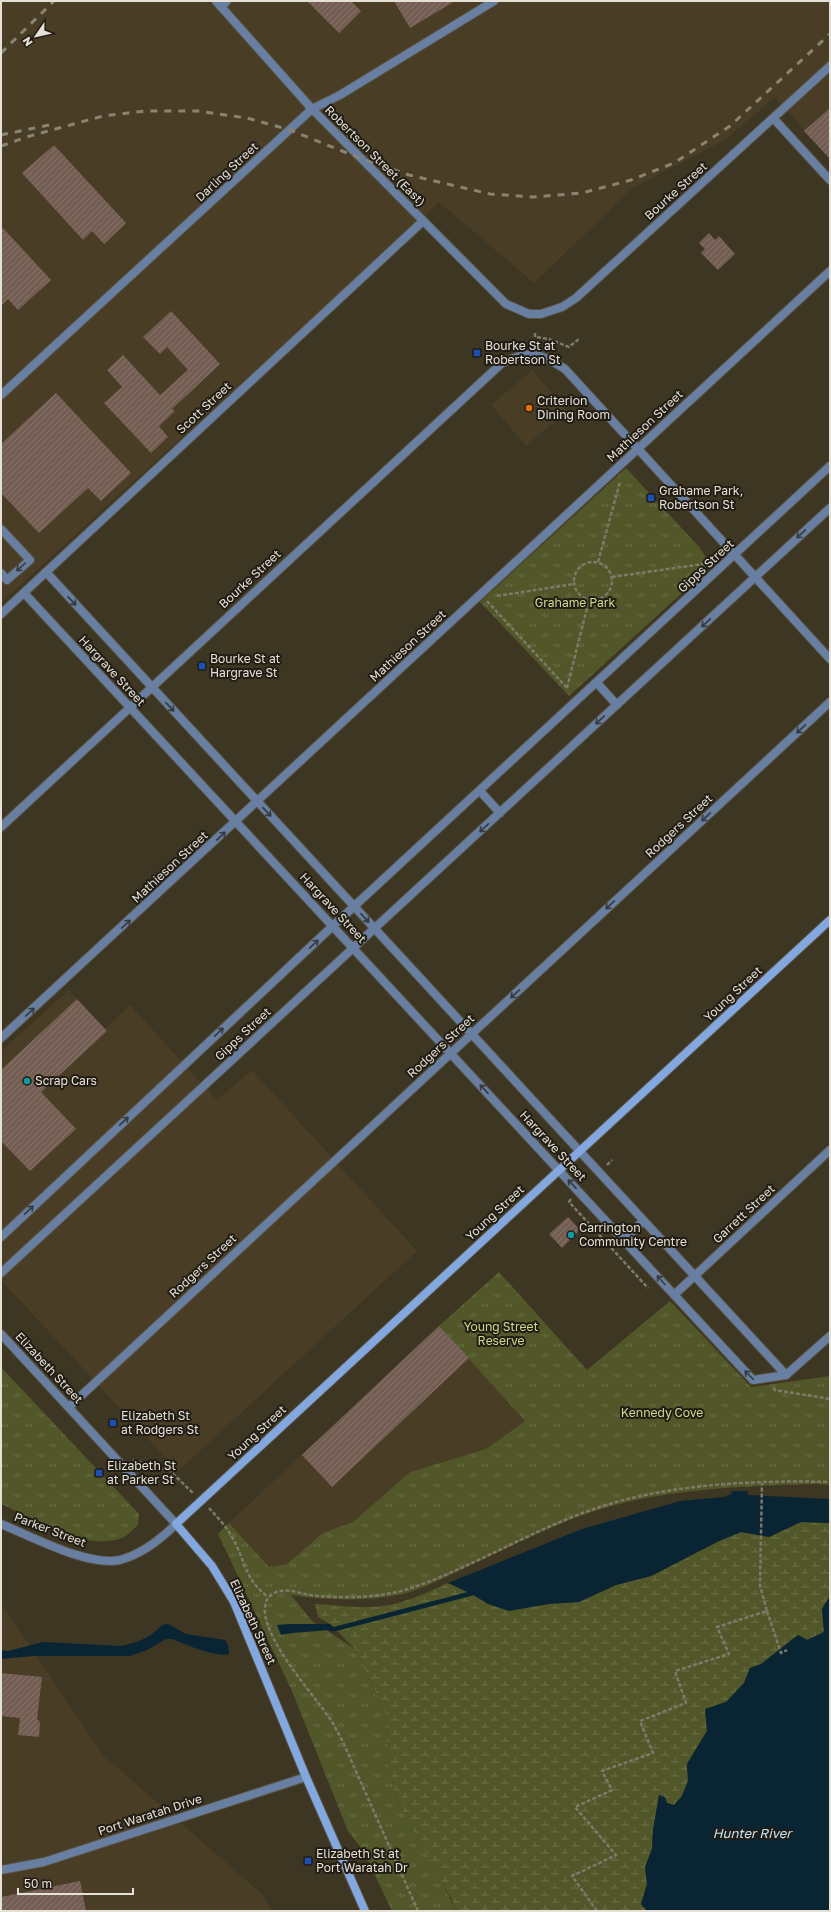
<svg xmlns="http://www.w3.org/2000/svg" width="831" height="1912" viewBox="0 0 831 1912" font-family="'Golos Text',sans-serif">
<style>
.built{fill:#493e25}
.wetland{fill:url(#wetland-marsh)}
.park{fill:url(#park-tufts)}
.water{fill:#092534}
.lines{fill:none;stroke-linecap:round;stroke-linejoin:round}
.stream{stroke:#092534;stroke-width:4.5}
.building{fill:url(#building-hatch)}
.service-casing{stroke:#58513f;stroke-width:10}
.minor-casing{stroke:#58513f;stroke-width:10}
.secondary-casing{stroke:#58513f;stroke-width:10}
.path{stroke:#7f7969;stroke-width:2.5;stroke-dasharray:4 2;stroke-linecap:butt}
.service{stroke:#687fa2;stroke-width:8}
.minor{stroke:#687fa2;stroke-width:8}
.secondary{stroke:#83a8e0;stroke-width:8}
.rail{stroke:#8a8474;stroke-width:3;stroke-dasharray:7 7;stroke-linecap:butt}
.oneway{stroke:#363a3f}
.transit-dot{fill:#1a4fb4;stroke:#211d15;stroke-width:1.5}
.food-dot{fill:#e8710a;stroke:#211d15;stroke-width:1.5}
.culture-dot{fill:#0f9aa8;stroke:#211d15;stroke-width:1.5}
.labels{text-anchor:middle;stroke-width:4;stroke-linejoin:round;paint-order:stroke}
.street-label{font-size:12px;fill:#e6e1d6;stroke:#211d15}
.poi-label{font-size:12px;fill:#e6e1d6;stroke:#211d15;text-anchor:start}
.park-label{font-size:12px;fill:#d0dc8c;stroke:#211d15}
.water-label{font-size:13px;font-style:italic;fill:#c4e2f5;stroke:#211d15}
</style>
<defs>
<pattern id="wetland-marsh" width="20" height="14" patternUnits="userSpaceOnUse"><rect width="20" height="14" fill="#515729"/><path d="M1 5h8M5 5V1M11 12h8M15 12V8" fill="none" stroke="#6a6f47"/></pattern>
<pattern id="park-tufts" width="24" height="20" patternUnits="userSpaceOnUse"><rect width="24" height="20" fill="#515729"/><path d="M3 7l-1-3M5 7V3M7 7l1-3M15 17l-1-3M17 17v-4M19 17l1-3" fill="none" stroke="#6a6f47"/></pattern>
<pattern id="building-hatch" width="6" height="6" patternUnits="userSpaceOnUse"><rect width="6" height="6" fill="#745e53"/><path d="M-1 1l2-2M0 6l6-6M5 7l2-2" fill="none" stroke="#88756b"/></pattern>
</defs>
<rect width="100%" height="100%" fill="#3d3622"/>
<!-- built -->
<path class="built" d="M 1,1 L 830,1 L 830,159 L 775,97 L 725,140 L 633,188 L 534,283 L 439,202 L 1,603 Z
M 532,370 L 567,411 L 526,446 L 491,405 Z
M 69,990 L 105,1029 L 130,1005 L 217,1100 L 252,1070 L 417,1251 L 178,1471 L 1,1280 L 1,1051 Z
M 439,1326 L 525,1421 L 486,1449 L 410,1472 L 353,1522 L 323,1533 L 287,1564 L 269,1567 L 229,1523 Z
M 1,1603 L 102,1754 L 263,1895 L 272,1911 L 1,1911 Z"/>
<!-- wetland -->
<path class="wetland" d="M 801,1522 L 830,1523 L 830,1596 L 822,1609 L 824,1632 L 807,1640 L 798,1635 L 761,1664 L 750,1668 L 744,1683 L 726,1702 L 705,1709 L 707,1731 L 687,1764 L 688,1781 L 682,1796 L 674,1805 L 667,1803 L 659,1795 L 653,1830 L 652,1849 L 645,1867 L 647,1884 L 641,1904 L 647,1911 L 456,1911 L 451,1898 L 408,1823 L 398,1801 L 389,1769 L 385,1711 L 355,1649 L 330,1624 L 318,1617 L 315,1604 C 337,1605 361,1609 383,1606 C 406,1603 428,1592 448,1583 L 472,1594 L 488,1604 L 579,1602 L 616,1585 L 651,1576 L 719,1541 L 741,1532 L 769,1537 Z"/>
<!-- park -->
<path class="park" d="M 626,468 L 700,548 L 708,561 L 705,572 L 569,696 L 480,602 Z
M 499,1272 L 587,1370 L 670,1301 L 751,1387 L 830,1376 L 830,1485 L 817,1484 C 747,1486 676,1488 608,1507 C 558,1521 505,1550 458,1571 C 441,1579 421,1590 402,1594 C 366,1602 328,1600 291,1595 L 312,1621 L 355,1649 L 385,1711 L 389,1769 L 398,1801 L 408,1823 L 437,1871 L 456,1911 L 392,1911 L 364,1852 L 348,1831 L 292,1691 L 218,1534 L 229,1523 L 269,1567 L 287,1564 L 323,1533 L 353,1522 L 410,1472 L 486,1449 L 525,1421 L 439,1326 Z
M 1,1367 L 139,1514 L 138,1525 C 133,1529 126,1538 119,1539 C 80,1550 36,1519 1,1504 Z"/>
<!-- water -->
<path class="water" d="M 731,1491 L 748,1491 L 748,1495 L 830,1499 L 830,1523 L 801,1522 L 769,1537 L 741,1532 L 719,1541 L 651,1576 L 616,1585 L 579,1602 L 549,1604 L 509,1611 L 488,1604 L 472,1594 L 448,1583 L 582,1529 L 680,1501 L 724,1497 L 732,1494 Z
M 830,1596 L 830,1911 L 647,1911 L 641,1904 L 647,1884 L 645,1867 L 652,1849 L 653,1830 L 659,1795 L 665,1797 L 667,1803 L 674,1805 L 682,1796 L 688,1781 L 687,1764 L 707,1731 L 705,1709 L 726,1702 L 744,1683 L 750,1668 L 761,1664 L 798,1635 L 807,1640 L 824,1632 L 822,1609 Z
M 168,1624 L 186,1634 L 225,1640 L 228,1645 L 229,1654 C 218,1658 184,1644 172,1639 L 166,1639 L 147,1650 L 130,1656 L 34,1656 L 1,1659 L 1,1650 L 8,1651 L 43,1642 L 120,1646 C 135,1644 152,1637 162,1625 Z
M 291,1624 L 330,1624 L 335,1629 C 316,1632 300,1631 281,1635 L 277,1625 Z"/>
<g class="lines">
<!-- stream -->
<path class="stream" d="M 331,1629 L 335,1629 L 477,1592"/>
</g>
<!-- building -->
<path class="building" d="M 307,1 L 351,1 L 361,11 L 339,33 Z
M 394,1 L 455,1 L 410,28 Z
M 830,108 L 830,159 L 804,131 Z
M 54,145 L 126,223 L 104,244 L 92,231 L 83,240 L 22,173 Z
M 1,226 L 51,280 L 18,310 L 8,299 L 1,306 Z
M 709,233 L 715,240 L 719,236 L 735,254 L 718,270 L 701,253 L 705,249 L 699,243 Z
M 171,311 L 220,364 L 172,409 L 175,411 L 159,426 L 168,437 L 151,453 L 104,403 L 122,387 L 107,370 L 123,355 L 160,395 L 188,370 L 167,347 L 160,354 L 143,337 Z
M 56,393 L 131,473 L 101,501 L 88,488 L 39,533 L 1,493 L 1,444 Z
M 77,999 L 107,1031 L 41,1092 L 76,1129 L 30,1171 L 1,1141 L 1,1070 Z
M 568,1217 L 580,1230 L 562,1248 L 549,1234 Z
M 439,1326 L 469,1358 L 332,1487 L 302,1455 Z
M 1,1673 L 42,1677 L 37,1719 L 40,1722 L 39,1737 L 18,1735 L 20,1718 L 1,1716 Z
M 80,1881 L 86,1911 L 1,1911 L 1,1897 Z"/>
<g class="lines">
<defs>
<path id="service" d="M 221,7 L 227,1
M 1,614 L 423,221
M 1,1038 L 830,271
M 69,1407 L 830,702"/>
<path id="minor" d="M 216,1 L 312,109 L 506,304 L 529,314 L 541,314 L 562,307 L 576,298 L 830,66
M 774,119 L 830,180
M 1,395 L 312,109 L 340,95 L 494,1
M 1,529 L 30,560 L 7,580 L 1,573
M 46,572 L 786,1375
M 24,593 L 753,1380 L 786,1375
M 597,683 L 617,705
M 480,791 L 500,813
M 1,827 L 502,363 C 530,350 538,352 565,369 L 830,659
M 1,1237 L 322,936 L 830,466
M 624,1240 L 643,1221
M 1,1273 L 830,508
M 674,1295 L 830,1150
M 1,1334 L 176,1524 C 160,1540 142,1554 120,1560 C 88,1567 31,1536 1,1524
M 786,1375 L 830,1336
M 1,1870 L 44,1862 L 306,1777"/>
<path id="secondary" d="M 365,1911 L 306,1777 L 234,1602 L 212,1566 L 176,1524 L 830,920"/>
</defs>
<!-- service casing -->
<use href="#service" class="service-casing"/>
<!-- minor casing -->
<use href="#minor" class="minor-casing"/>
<!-- secondary casing -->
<use href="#secondary" class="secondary-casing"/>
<!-- path -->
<path class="path" d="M 535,333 L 535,337 L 549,339 L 569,347 L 579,339
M 598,562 L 620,482
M574 581a19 19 0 1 1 38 0a19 19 0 1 1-38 0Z
M 612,577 L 703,564 L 705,567
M 497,596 L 574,584
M 487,601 L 567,688
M 567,688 L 589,600
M 607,1165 L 612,1160
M 571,1199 L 569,1202 L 648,1288
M 773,1388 L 775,1390 L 830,1399
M 133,1460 L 170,1471 L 194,1494
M 209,1508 C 217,1517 226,1526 232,1537 C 246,1561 244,1579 268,1597
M 767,1611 L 781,1653 L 787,1650
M 418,1911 L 343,1742 C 338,1733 334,1724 328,1716 C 312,1693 256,1631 266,1602 C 268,1596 274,1592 280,1591 C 292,1589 305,1595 317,1596 C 349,1598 384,1598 414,1587 C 475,1566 530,1531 591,1510 C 664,1484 753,1480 830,1482
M 597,1911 L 572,1876 L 616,1855 L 575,1807 L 612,1790 L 602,1771 L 653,1753 L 640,1721 L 686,1703 L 675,1671 L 729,1654 L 717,1627 L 767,1611 L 760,1586 L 762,1483"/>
<!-- service -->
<use href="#service" class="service"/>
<!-- minor -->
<use href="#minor" class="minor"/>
<!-- secondary -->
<use href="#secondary" class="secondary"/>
<!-- rail -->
<path class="rail" d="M 1,53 L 54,1
M 1,135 L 54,124
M 1,146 L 30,136 L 103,116 L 145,111 L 198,111 L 247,118 L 290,130 L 362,159 L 409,175 L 490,194 L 533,197 L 582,193 L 631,180 L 674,163 L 730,126 L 830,34"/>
</g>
<!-- one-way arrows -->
<defs><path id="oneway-shaft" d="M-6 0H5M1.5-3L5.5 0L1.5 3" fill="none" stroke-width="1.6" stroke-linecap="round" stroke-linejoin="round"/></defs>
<g class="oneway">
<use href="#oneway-shaft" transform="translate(801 534) rotate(137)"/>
<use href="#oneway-shaft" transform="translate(21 567) rotate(138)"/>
<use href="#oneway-shaft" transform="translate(72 601) rotate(47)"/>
<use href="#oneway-shaft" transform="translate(706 623) rotate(137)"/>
<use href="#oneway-shaft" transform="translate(170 707) rotate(47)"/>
<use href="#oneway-shaft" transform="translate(600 720) rotate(137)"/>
<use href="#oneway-shaft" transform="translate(801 729) rotate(137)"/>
<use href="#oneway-shaft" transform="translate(267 812) rotate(47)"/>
<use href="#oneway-shaft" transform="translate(706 817) rotate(137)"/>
<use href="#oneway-shaft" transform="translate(484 828) rotate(137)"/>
<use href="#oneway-shaft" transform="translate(221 836) rotate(-43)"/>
<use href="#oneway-shaft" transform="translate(610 905) rotate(137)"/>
<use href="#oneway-shaft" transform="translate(365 918) rotate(47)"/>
<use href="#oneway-shaft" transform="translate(126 924) rotate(-43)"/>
<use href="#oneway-shaft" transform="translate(314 944) rotate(-43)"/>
<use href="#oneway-shaft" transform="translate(515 994) rotate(137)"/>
<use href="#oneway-shaft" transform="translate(30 1012) rotate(-43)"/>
<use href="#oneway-shaft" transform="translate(219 1032) rotate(-43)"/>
<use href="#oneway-shaft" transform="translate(484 1089) rotate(-133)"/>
<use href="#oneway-shaft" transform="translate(124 1121) rotate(-43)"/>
<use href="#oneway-shaft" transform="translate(572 1184) rotate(-133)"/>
<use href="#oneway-shaft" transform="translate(29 1210) rotate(-43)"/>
<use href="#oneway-shaft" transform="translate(661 1280) rotate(-132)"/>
<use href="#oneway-shaft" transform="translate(749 1375) rotate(-135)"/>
</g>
<!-- markers -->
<g class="transit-dot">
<rect x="473" y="349" width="8" height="8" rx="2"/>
<rect x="647" y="494" width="8" height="8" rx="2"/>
<rect x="198" y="662" width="8" height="8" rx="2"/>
<rect x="109" y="1419" width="8" height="8" rx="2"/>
<rect x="95" y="1469" width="8" height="8" rx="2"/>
<rect x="304" y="1857" width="8" height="8" rx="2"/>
</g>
<circle class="food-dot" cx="529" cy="408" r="4"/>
<g class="culture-dot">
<circle cx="27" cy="1081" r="4"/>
<circle cx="571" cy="1235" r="4"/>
</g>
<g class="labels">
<!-- street labels -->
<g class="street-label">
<text transform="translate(375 156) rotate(45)" y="4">Robertson Street (East)</text>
<text transform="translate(227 172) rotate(-43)" y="4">Darling Street</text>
<text transform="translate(676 191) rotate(-42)" y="4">Bourke Street</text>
<text transform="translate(204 408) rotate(-43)" y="4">Scott Street</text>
<text transform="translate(645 426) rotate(-43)" y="4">Mathieson Street</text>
<text transform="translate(706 566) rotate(-43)" y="4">Gipps Street</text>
<text transform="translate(250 579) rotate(-43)" y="4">Bourke Street</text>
<text transform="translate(408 646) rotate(-43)" y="4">Mathieson Street</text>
<text transform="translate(112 671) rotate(47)" y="4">Hargrave Street</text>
<text transform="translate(679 826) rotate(-43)" y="4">Rodgers Street</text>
<text transform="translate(170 867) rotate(-43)" y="4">Mathieson Street</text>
<text transform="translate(333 908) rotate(47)" y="4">Hargrave Street</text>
<text transform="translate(733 994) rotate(-43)" y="4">Young Street</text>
<text transform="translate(243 1034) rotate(-43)" y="4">Gipps Street</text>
<text transform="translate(441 1046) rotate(-43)" y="4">Rodgers Street</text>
<text transform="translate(553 1146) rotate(47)" y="4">Hargrave Street</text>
<text transform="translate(495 1213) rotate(-43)" y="4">Young Street</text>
<text transform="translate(744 1214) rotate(-43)" y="4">Garrett Street</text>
<text transform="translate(203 1266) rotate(-43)" y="4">Rodgers Street</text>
<text transform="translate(49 1368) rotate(47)" y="4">Elizabeth Street</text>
<text transform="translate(257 1433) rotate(-43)" y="4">Young Street</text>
<text transform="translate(50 1530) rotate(21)" y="4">Parker Street</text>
<text transform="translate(253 1622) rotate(65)" y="4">Elizabeth Street</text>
<text transform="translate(150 1815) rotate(-18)" y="4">Port Waratah Drive</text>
</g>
<!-- poi labels -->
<g class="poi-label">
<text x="485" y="350">Bourke St at<tspan x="485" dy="14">Robertson St</tspan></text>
<text x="537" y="405">Criterion<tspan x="537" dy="14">Dining Room</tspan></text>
<text x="659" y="495">Grahame Park,<tspan x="659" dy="14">Robertson St</tspan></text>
<text x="210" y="663">Bourke St at<tspan x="210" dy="14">Hargrave St</tspan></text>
<text x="35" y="1085">Scrap Cars</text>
<text x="579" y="1232">Carrington<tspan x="579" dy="14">Community Centre</tspan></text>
<text x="121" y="1420">Elizabeth St<tspan x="121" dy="14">at Rodgers St</tspan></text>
<text x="107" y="1470">Elizabeth St<tspan x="107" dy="14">at Parker St</tspan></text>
<text x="316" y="1858">Elizabeth St at<tspan x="316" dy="14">Port Waratah Dr</tspan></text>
</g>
<!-- park labels -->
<g class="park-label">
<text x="575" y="607">Grahame Park</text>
<text x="501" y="1331">Young Street<tspan x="501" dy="14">Reserve</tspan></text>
<text x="662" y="1417">Kennedy Cove</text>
</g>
<!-- water labels -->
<g class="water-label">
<text x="752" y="1838">Hunter River</text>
</g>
</g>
<!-- border -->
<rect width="831" height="1912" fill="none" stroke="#e6e1d6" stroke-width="4"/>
<!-- north arrow -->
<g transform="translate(36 36) rotate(236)" stroke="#211d15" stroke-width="3" paint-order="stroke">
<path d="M0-3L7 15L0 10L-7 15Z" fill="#e6e1d6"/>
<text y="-6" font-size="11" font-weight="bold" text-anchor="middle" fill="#e6e1d6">N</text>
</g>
<!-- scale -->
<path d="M18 1888v6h115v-6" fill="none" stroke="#e6e1d6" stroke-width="2"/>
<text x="24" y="1888" font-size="12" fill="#e6e1d6" stroke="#211d15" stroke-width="3" paint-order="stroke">50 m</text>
</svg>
